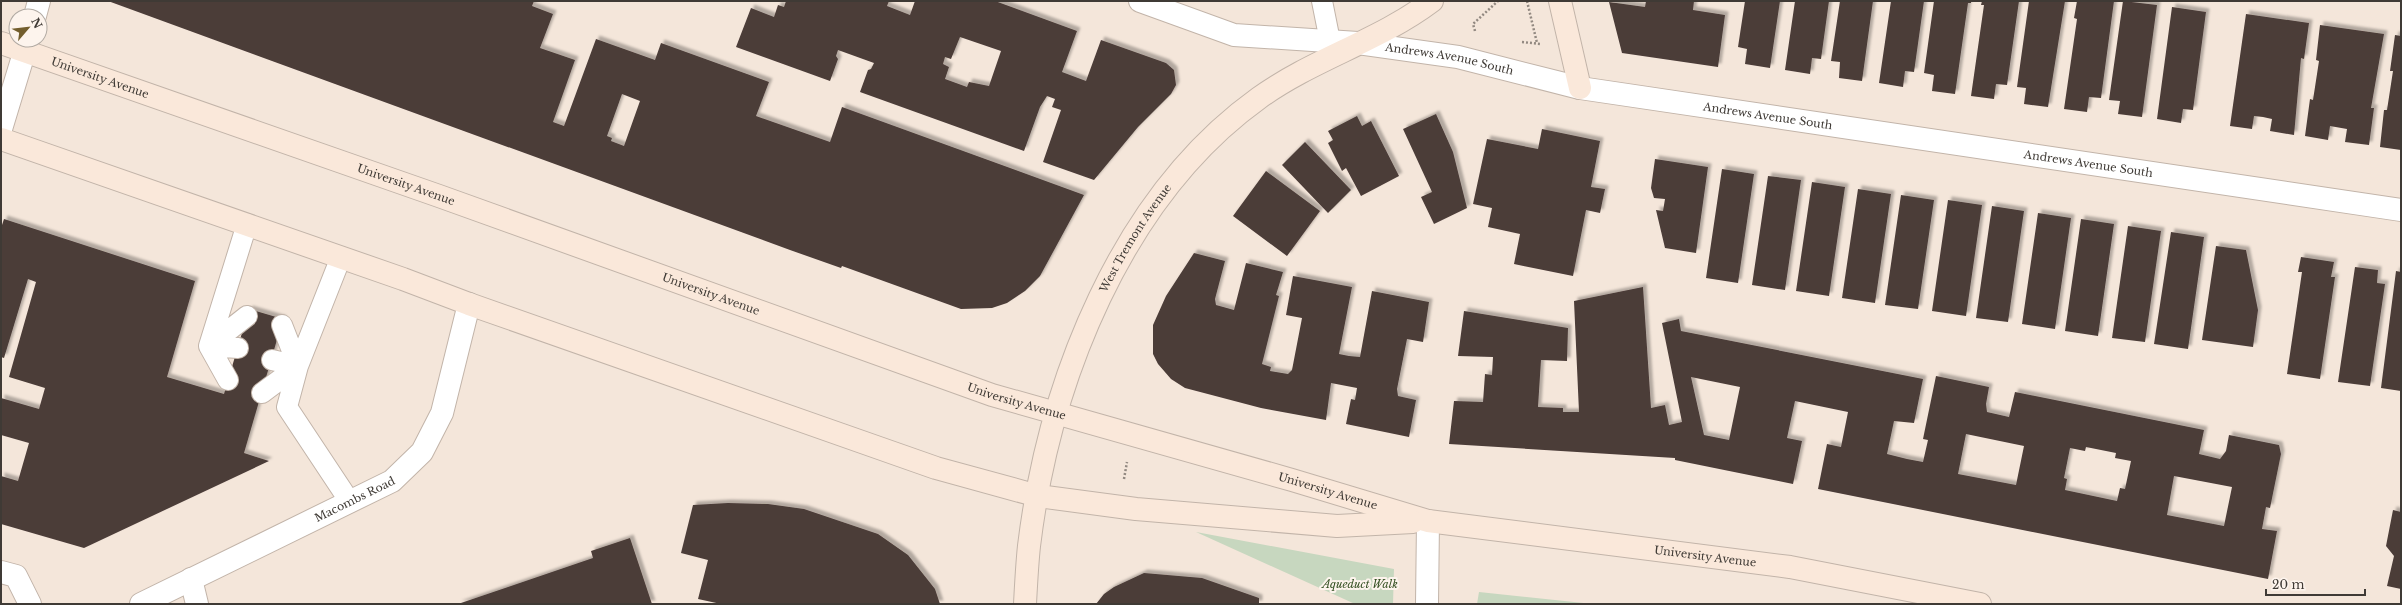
<svg xmlns="http://www.w3.org/2000/svg" width="2402" height="605" viewBox="0 0 2402 605" font-family="'Libre Baskerville',serif">
<style>
.green{fill:#c7d7bf}
.building{fill:#4b3c38;fill-rule:evenodd;filter:url(#shadow)}
.lines{fill:none;stroke-linecap:round;stroke-linejoin:round}
.service-casing{stroke:#c2b4a9;stroke-width:22}
.minor-casing{stroke:#c2b4a9;stroke-width:24}
.tertiary-casing{stroke:#c2b4a9;stroke-width:24}
.secondary-casing{stroke:#c2b4a9;stroke-width:24}
.path{stroke:#928981;stroke-width:2.5;stroke-dasharray:2 2;stroke-linecap:butt}
.service{stroke:#fff;stroke-width:20}
.minor{stroke:#fff;stroke-width:22}
.tertiary{stroke:#fff;stroke-width:22}
.secondary{stroke:#fae8da;stroke-width:22}
.labels{text-anchor:middle;stroke-width:4;stroke-linejoin:round;paint-order:stroke}
.street-label{font-size:11px;fill:#3f3a35;stroke:#fdf4ed}
.park-label{font-size:11px;font-style:italic;fill:#345022;stroke:#fdf4ed}
</style>
<defs>
<filter id="shadow"><feDropShadow dx="3.5" dy="-3.5" stdDeviation="1" flood-color="#0004"/></filter>
</defs>
<rect width="100%" height="100%" fill="#f4e6da"/>
<!-- green -->
<path class="green" d="M 1196,532 L 1394,569 L 1393,604 L 1355,604 Z
M 1479,592 L 1593,604 L 1477,604 Z"/>
<!-- building -->
<path class="building" d="M 108,1 L 534,1 L 532,6 L 553,14 L 540,48 L 575,60 L 553,122 L 564,126 L 596,39 L 655,60 L 661,43 L 769,82 L 756,116 L 830,142 L 842,107 L 1084,195 L 1040,276 L 1025,291 L 1007,303 L 992,308 L 961,309 L 842,266 L 841,268 L 790,250 ZM 622,94 L 640,101 L 624,146 L 611,141 L 612,138 L 607,136 Z
M 786,1 L 889,1 L 887,6 L 910,15 L 915,1 L 995,1 L 1077,31 L 1062,72 L 1086,81 L 1101,40 L 1166,63 L 1174,70 L 1176,85 L 1171,94 L 1138,127 L 1094,180 L 1043,162 L 1061,110 L 1052,107 L 1055,99 L 1047,96 L 1040,107 L 1024,151 L 860,92 L 868,70 L 871,69 L 874,63 L 838,50 L 836,56 L 838,59 L 830,81 L 736,47 L 751,8 L 774,17 L 778,5 L 784,7 ZM 960,37 L 1001,51 L 989,86 L 969,82 L 967,87 L 945,79 L 949,67 L 943,64 L 945,57 L 951,59 Z
M 1646,1 L 1694,1 L 1693,10 L 1725,15 L 1718,67 L 1622,53 L 1609,2 L 1645,7 Z
M 1745,1 L 1780,1 L 1770,68 L 1745,64 L 1747,49 L 1738,47 Z
M 1795,1 L 1829,1 L 1821,59 L 1812,58 L 1810,74 L 1785,70 Z
M 1840,1 L 1873,1 L 1862,81 L 1839,78 L 1840,62 L 1831,61 Z
M 1891,1 L 1924,1 L 1914,72 L 1905,71 L 1903,87 L 1879,83 Z
M 1934,1 L 1971,1 L 1971,3 L 1968,3 L 1955,94 L 1932,91 L 1934,75 L 1924,73 Z
M 1982,1 L 2019,1 L 2007,85 L 1996,84 L 1994,99 L 1971,96 L 1984,5 L 1981,5 Z
M 2029,1 L 2065,1 L 2048,107 L 2024,104 L 2026,88 L 2017,87 Z
M 2077,1 L 2114,1 L 2101,98 L 2089,97 L 2087,112 L 2064,109 L 2077,19 L 2074,18 Z
M 2123,1 L 2157,5 L 2142,117 L 2118,114 L 2120,101 L 2109,100 Z
M 2172,7 L 2206,12 L 2193,110 L 2183,109 L 2181,123 L 2157,119 Z
M 2246,14 L 2309,23 L 2304,59 L 2301,58 L 2294,135 L 2270,131 L 2272,119 L 2263,117 L 2254,116 L 2252,129 L 2230,126 Z
M 2320,25 L 2384,34 L 2371,108 L 2374,108 L 2369,145 L 2345,142 L 2347,129 L 2330,126 L 2328,140 L 2305,136 L 2310,99 L 2313,100 L 2319,61 L 2316,60 Z
M 2395,35 L 2401,36 L 2401,150 L 2380,147 L 2384,110 L 2387,110 L 2393,71 L 2390,71 Z
M 1436,114 L 1453,152 L 1467,208 L 1434,224 L 1421,197 L 1432,192 L 1403,129 Z
M 1357,116 L 1362,126 L 1371,121 L 1399,176 L 1361,196 L 1346,168 L 1342,171 L 1328,143 L 1333,140 L 1328,131 Z
M 1542,129 L 1600,141 L 1591,187 L 1605,189 L 1600,213 L 1586,210 L 1573,276 L 1514,264 L 1520,234 L 1488,227 L 1492,208 L 1473,204 L 1487,139 L 1538,149 Z
M 1305,142 L 1351,190 L 1328,213 L 1282,165 Z
M 1655,159 L 1708,167 L 1696,253 L 1665,248 L 1656,210 L 1663,211 L 1665,199 L 1654,198 L 1651,188 Z
M 1722,169 L 1754,174 L 1738,283 L 1706,278 Z
M 1266,171 L 1320,211 L 1287,256 L 1233,216 Z
M 1768,176 L 1801,180 L 1785,290 L 1752,285 Z
M 1812,182 L 1845,187 L 1829,296 L 1796,291 Z
M 1858,189 L 1891,194 L 1875,303 L 1842,298 Z
M 1901,195 L 1934,200 L 1918,309 L 1885,305 Z
M 1948,200 L 1982,205 L 1966,316 L 1932,311 Z
M 1992,206 L 2024,211 L 2008,322 L 1976,318 Z
M 2038,213 L 2071,218 L 2055,329 L 2022,324 Z
M 4,219 L 195,281 L 167,377 L 224,394 L 249,309 L 283,319 L 244,453 L 269,461 L 84,548 L 1,524 L 1,476 L 18,481 L 29,443 L 1,435 L 1,398 L 39,409 L 45,388 L 9,377 L 36,282 L 28,279 L 4,358 L 1,357 L 1,228 Z
M 2081,219 L 2114,224 L 2098,336 L 2065,331 Z
M 2128,226 L 2161,231 L 2145,342 L 2112,338 Z
M 2171,232 L 2204,237 L 2188,349 L 2154,344 Z
M 2216,246 L 2246,250 L 2258,310 L 2253,347 L 2202,340 Z
M 1194,253 L 1225,261 L 1215,299 L 1216,305 L 1234,310 L 1246,263 L 1283,272 L 1276,295 L 1279,296 L 1262,364 L 1271,367 L 1270,371 L 1288,374 L 1292,370 L 1302,318 L 1286,315 L 1293,276 L 1352,287 L 1339,354 L 1349,356 L 1360,357 L 1372,291 L 1429,302 L 1423,342 L 1407,339 L 1397,389 L 1398,396 L 1416,400 L 1409,437 L 1346,424 L 1351,399 L 1355,400 L 1357,388 L 1331,383 L 1326,420 L 1261,408 L 1185,388 L 1171,379 L 1158,364 L 1153,354 L 1153,325 L 1166,296 Z
M 2301,257 L 2334,262 L 2331,277 L 2335,277 L 2320,379 L 2287,374 L 2302,272 L 2298,272 Z
M 2355,267 L 2378,270 L 2377,283 L 2385,284 L 2370,386 L 2338,382 Z
M 2396,271 L 2401,272 L 2401,391 L 2381,388 Z
M 1643,287 L 1651,408 L 1665,405 L 1669,425 L 1682,422 L 1662,323 L 1679,319 L 1681,331 L 1923,379 L 1914,423 L 1894,421 L 1887,454 L 1907,459 L 1923,462 L 1928,440 L 1923,439 L 1936,376 L 1989,387 L 1986,404 L 1987,412 L 2009,417 L 2015,392 L 2204,430 L 2199,454 L 2220,459 L 2226,451 L 2229,435 L 2279,445 L 2281,454 L 2270,508 L 2266,507 L 2262,529 L 2277,531 L 2268,579 L 1818,489 L 1827,444 L 1841,447 L 1848,412 L 1795,401 L 1787,438 L 1802,441 L 1793,484 L 1675,460 L 1675,458 L 1449,444 L 1454,401 L 1483,402 L 1485,374 L 1492,375 L 1493,357 L 1458,356 L 1464,311 L 1568,328 L 1567,361 L 1541,360 L 1538,407 L 1563,408 L 1563,412 L 1579,412 L 1574,301 ZM 1691,377 L 1740,387 L 1729,440 L 1704,435 ZM 1966,434 L 2024,446 L 2016,485 L 1958,474 ZM 2086,447 L 2116,453 L 2115,458 L 2131,461 L 2125,489 L 2120,488 L 2117,501 L 2065,490 L 2067,479 L 2064,478 L 2070,448 L 2085,451 ZM 2174,476 L 2232,487 L 2224,526 L 2167,515 Z
M 728,503 L 768,504 L 804,509 L 878,534 L 908,555 L 935,589 L 940,604 L 721,604 L 698,599 L 708,560 L 681,553 L 693,505 Z
M 2393,510 L 2401,512 L 2401,589 L 2387,586 L 2394,556 L 2386,546 Z
M 630,538 L 652,604 L 458,604 L 593,558 L 591,551 Z
M 1144,573 L 1202,578 L 1259,598 L 1259,604 L 1096,604 L 1104,594 L 1114,587 Z"/>
<g class="lines">
<defs>
<path id="service" d="M 1322,1 L 1330,41
M 341,257 L 298,366 L 287,407 L 350,502
M 282,325 L 298,366
M 209,346 L 247,316
M 209,346 L 238,348
M 228,380 L 209,346 L 247,224
M 262,393 L 298,366 L 272,360"/>
<g id="minor">
<path id="s1" d="M 1140,1 L 1234,35 L 1358,43 L 1458,57 L 1580,88 L 2401,210"/>
<path d="M 35,16 L 39,1"/>
<path d="M 1,129 L 28,40"/>
<path d="M 1,572 L 16,576 L 30,604"/>
<path d="M 191,579 L 197,604"/>
<path d="M 1427,604 L 1428,521"/>
</g>
<g id="tertiary">
<path id="s2" d="M 141,604 L 392,481 L 422,452 L 442,413 L 469,304"/>
</g>
<g id="secondary">
<path d="M 1560,1 L 1580,88"/>
<path id="s3" d="M 1,43 L 439,196 L 992,395 L 1292,480 L 1428,521 L 1790,567 L 1980,604"/>
<path d="M 1,139 L 403,279 L 469,304 L 936,468 L 1038,496 L 1136,509 L 1337,526 L 1413,522"/>
<path id="s4" d="M 1025,604 C 1026,585 1027,565 1029,546 C 1049,382 1121,197 1259,98 C 1313,59 1379,41 1432,1"/>
</g>
</defs>
<!-- service casing -->
<use href="#service" class="service-casing"/>
<!-- minor casing -->
<use href="#minor" class="minor-casing"/>
<!-- tertiary casing -->
<use href="#tertiary" class="tertiary-casing"/>
<!-- secondary casing -->
<use href="#secondary" class="secondary-casing"/>
<!-- path -->
<path class="path" d="M 1527,1 L 1537,43
M 1475,31 L 1473,24 L 1498,1
M 1522,42 L 1541,44
M 1124,479 L 1127,462"/>
<!-- service -->
<use href="#service" class="service"/>
<!-- minor -->
<use href="#minor" class="minor"/>
<!-- tertiary -->
<use href="#tertiary" class="tertiary"/>
<!-- secondary -->
<use href="#secondary" class="secondary"/>
</g>
<g class="labels">
<!-- street labels -->
<g class="street-label">
<text dy="4" stroke="none"><textPath href="#s1" startOffset="317">Andrews Avenue South</textPath></text>
<text dy="4" stroke="none"><textPath href="#s3" startOffset="105">University Avenue</textPath></text>
<text dy="4" stroke="none"><textPath href="#s1" startOffset="641">Andrews Avenue South</textPath></text>
<text dy="4" stroke="none"><textPath href="#s1" startOffset="965">Andrews Avenue South</textPath></text>
<text dy="4" stroke="none"><textPath href="#s3" startOffset="429">University Avenue</textPath></text>
<text dy="4" stroke="none"><textPath href="#s4" startOffset="387">West Tremont Avenue</textPath></text>
<text dy="4" stroke="none"><textPath href="#s3" startOffset="753">University Avenue</textPath></text>
<text dy="4" stroke="none"><textPath href="#s3" startOffset="1077">University Avenue</textPath></text>
<text dy="4" stroke="none"><textPath href="#s3" startOffset="1401">University Avenue</textPath></text>
<text dy="4" stroke="none"><textPath href="#s2" startOffset="238">Macombs Road</textPath></text>
<text dy="4" stroke="none"><textPath href="#s3" startOffset="1785">University Avenue</textPath></text>
</g>
<!-- park labels -->
<g class="park-label">
<text x="1360" y="588">Aqueduct Walk</text>
</g>
</g>
<!-- border -->
<rect width="2402" height="605" fill="none" stroke="#3f3a35" stroke-width="4"/>
<!-- north arrow -->
<g transform="translate(28 28) rotate(62)"><circle r="19" fill="#fdf4ed" stroke="#b1aaa3"/>
<path d="M0-3L7 15L0 10L-7 15Z" fill="#735e2d"/>
<text y="-6" font-size="11" font-weight="bold" text-anchor="middle" fill="#3f3a35">N</text>
</g>
<!-- scale -->
<path d="M2266 589v6h99v-6" fill="none" stroke="#3f3a35" stroke-width="2"/>
<text x="2272" y="589" font-size="12" fill="#3f3a35" stroke="#fdf4ed" stroke-width="3" paint-order="stroke">20 m</text>
</svg>
